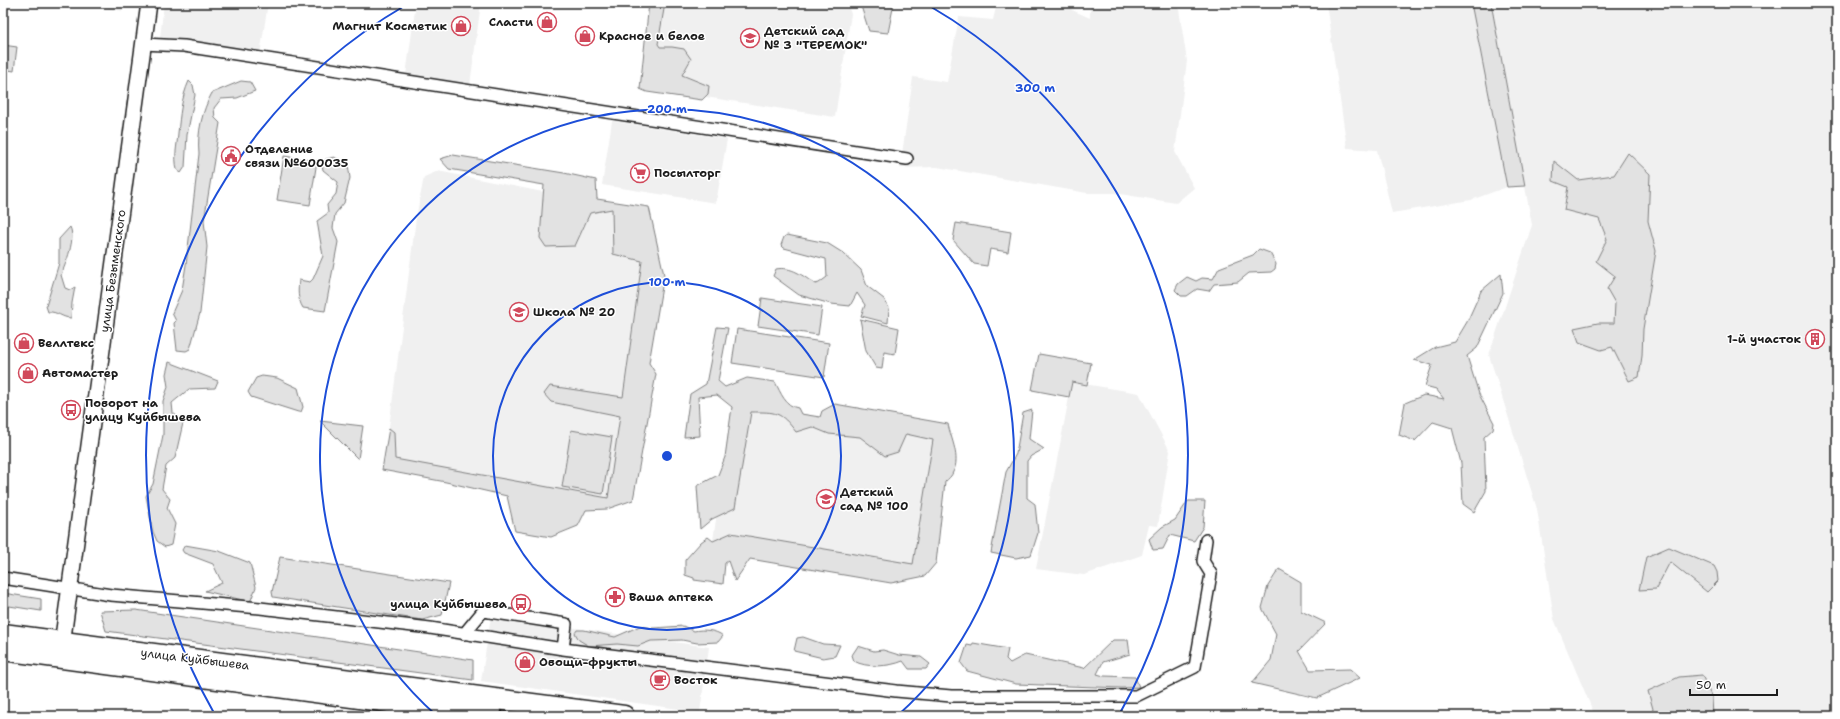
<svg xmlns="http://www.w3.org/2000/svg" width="1840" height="719" viewBox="0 0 1840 719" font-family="'Shantell Sans',sans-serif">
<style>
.built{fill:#f0f0f0}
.green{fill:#e2e2e2;stroke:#7f7f7f}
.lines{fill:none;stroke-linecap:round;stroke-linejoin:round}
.street-casing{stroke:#1c1c1c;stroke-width:14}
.secondary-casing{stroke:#1c1c1c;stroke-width:18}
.highway-casing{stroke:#1c1c1c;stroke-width:23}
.street{stroke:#fff;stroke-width:11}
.secondary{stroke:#fff;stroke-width:15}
.highway{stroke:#fff;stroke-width:20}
.ring{fill:none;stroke:#1d4ed8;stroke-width:2}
.labels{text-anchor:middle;stroke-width:3;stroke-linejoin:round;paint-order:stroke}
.poi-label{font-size:12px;font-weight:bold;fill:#1c1c1c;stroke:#fff;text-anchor:start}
.street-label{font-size:12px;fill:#1c1c1c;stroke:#fff}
.centre{fill:#1d4ed8;stroke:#fff;stroke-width:2}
.ring-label{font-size:12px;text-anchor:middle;font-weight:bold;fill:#1d4ed8;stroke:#fff;stroke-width:3;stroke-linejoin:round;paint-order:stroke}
</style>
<rect width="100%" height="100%" fill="#fff"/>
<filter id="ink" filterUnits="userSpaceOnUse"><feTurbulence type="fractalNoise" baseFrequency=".025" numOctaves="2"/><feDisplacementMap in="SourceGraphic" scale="8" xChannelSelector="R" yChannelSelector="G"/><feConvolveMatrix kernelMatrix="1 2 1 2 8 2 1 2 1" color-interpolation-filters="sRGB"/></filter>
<g filter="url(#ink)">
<!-- built -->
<path class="built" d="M 68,3 L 124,3 L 123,11 Z
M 164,3 L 268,3 L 260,55 L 160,38 Z
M 416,3 L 481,3 L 470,85 L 406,75 Z
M 659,3 L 847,3 L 851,14 L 835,117 L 646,88 Z
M 997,3 L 1065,3 L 1072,10 L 1090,18 L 1090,3 L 1178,3 L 1187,61 L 1175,152 L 1194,188 L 1176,203 L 1114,193 L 1087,193 L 937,167 L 900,168 L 913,77 L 947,82 L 959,17 L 993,20 Z
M 1326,3 L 1471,3 L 1507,187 L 1471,200 L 1392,213 L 1377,150 L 1347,148 Z
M 1491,3 L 1837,3 L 1837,716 L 1595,716 L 1554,619 L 1537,509 L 1489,355 L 1532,225 Z
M 612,121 L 727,139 L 716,203 L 602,185 Z
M 438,171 L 538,191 L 649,207 L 608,502 L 384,466 L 416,218 L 424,177 Z
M 1072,382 L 1139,393 L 1170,451 L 1158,526 L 1149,525 L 1142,555 L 1084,575 L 1036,569 Z
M 733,397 L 798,408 L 801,414 L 820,417 L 822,411 L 944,431 L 921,573 L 713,541 Z
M 491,616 L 709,647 L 700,712 L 481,681 Z"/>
<!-- green -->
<path class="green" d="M 649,3 L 665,3 L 658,44 L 660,47 L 672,47 L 684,49 L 691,59 L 682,75 L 709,86 L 708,94 L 702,100 L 647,92 L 640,89 Z
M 860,3 L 894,3 L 888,33 L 869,31 Z
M 1471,3 L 1491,3 L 1525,186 L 1507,187 Z
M 3,45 L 17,47 L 14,71 L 3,69 Z
M 189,81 L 193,85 L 195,95 L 187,135 L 185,167 L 181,173 L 177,170 C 174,154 177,148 178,133 C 180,115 181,99 189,81 Z
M 241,81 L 250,82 L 255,91 L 237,98 L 221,99 L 214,108 L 215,118 L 220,123 L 204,221 L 207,247 L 200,313 L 190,349 L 186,351 L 177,350 L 174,323 L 176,321 L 172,313 L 182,290 L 186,265 L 199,154 C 197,133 202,111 212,93 Z
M 1628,153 L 1650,174 L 1648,221 L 1656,251 L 1643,329 L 1642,356 L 1639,377 L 1629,381 L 1612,347 L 1601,350 L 1579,342 L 1574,328 L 1598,323 L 1614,323 L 1615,303 L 1607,289 L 1615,276 L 1596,261 L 1607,239 L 1599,219 L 1564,210 L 1568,187 L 1553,181 L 1554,161 L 1578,180 L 1614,175 Z
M 453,155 L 564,173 L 596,180 L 597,199 L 649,207 L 664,275 L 649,363 L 656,374 L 633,500 L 607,509 L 586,510 L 578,526 L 551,537 L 515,531 L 507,496 L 446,482 L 382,470 L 389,428 L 394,432 L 395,459 L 608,498 L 620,416 L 551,402 L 544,394 L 550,386 L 623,397 L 642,261 L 613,254 L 612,209 L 590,213 L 575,246 L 546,247 L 540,238 L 544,185 L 449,169 L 440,159 Z
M 284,156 L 317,161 L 310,205 L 277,200 Z
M 334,157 L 348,164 L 350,178 L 344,203 L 335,214 L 333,228 L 338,242 L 325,311 L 303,308 C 297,298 298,291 299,280 L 310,282 L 313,279 L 323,256 L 317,221 L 328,213 L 327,205 L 336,194 L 338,182 L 323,170 L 322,165 L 326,159 Z
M 956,223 L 1011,232 L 1008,252 L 990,249 L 987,266 L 974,264 L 953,240 Z
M 70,227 C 76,239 66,263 61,275 L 65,288 L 70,290 L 75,287 L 72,303 L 71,318 C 62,318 57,311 48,312 L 46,306 L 59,263 L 59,239 Z
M 787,235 L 827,243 L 843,253 L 861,270 L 867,286 L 884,299 L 889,308 L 888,323 L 861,316 L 865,305 L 857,293 L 850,306 L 831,304 L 799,295 L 773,276 L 776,269 C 792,266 803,276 815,284 L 819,283 L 827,277 L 826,259 L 784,248 L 781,245 L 784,237 Z
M 1259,249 L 1270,253 L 1276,264 L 1275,269 L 1271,272 L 1249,273 L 1238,282 L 1214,284 L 1209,291 L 1197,289 L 1187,296 L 1181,296 L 1175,290 L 1178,284 L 1187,277 L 1196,281 L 1202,278 L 1213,279 L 1219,268 L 1253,255 Z
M 1501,274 L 1503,293 L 1477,348 L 1467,356 L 1479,394 L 1494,423 L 1493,429 L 1484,437 L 1486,491 L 1474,512 L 1463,504 L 1461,463 L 1452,428 L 1433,422 L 1415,441 L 1399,435 L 1405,403 L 1424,395 L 1444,399 L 1436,389 L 1425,386 L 1432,365 L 1414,360 L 1435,347 L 1455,342 L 1467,322 L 1481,291 Z
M 762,298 L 822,307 L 818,335 L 758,326 Z
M 860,319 L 899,328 L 895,354 L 884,352 L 882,369 L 876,368 L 866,351 Z
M 717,327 L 728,328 L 718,381 L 725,387 L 747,378 L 775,382 C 781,393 785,406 798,408 L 801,414 L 820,417 L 822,411 L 835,404 L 948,424 C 951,439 961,458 953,472 C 952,476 948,479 945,482 L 936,563 L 925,576 L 891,583 L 750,559 L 735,581 L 728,561 L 725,563 L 723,584 L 694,580 L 694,578 L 685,575 L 685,560 L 701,542 L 708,537 L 713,541 L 731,533 L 913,564 L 933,440 L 906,434 L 898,452 L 885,456 L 860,437 L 829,434 L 812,427 L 796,432 C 780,411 776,412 751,412 L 735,508 L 712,519 L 700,529 L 697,486 L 718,475 L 725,457 L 732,407 L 717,395 L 698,397 L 700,436 L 684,437 L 690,394 L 706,384 Z
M 737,329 L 829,343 L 824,377 L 732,363 Z
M 1039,354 L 1091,363 L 1087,385 L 1072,382 L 1069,397 L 1032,390 Z
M 169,362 L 218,381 L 215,388 L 189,389 L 172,403 L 173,413 L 182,420 L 183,423 L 175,458 L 166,466 L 162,489 L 170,499 L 167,508 L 175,524 L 171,545 L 165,547 L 157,541 L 153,532 L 146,496 L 153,484 L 163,435 L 163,401 L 168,387 L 166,374 Z
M 262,376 L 277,378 L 298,388 L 303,407 L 301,412 L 298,412 L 251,397 L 248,392 L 256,378 Z
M 1032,410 L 1029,439 L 1044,449 L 1031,456 L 1027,461 L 1027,498 L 1035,504 L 1038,533 L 1031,555 L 1016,558 L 991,553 L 1006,472 L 1016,454 L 1023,413 Z
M 320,421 L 363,426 L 358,459 Z
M 571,430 L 612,437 L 603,494 L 562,487 Z
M 1188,501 L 1205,501 L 1203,527 L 1194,541 L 1170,535 L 1163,549 L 1153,550 L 1149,539 L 1162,527 L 1175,520 Z
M 185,545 L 219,551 L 250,563 L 256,587 L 251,600 L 247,601 L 205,591 L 222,583 L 213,564 L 184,553 L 182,550 Z
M 1669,547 L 1714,566 L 1717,572 L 1718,581 L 1707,592 L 1670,562 L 1656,589 L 1639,590 L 1646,557 Z
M 280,557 L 449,583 L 442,615 L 422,620 L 273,597 L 272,592 Z
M 1279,569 L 1301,582 L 1301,611 L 1326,623 L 1299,651 L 1310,670 L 1350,669 L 1360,678 L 1317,698 L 1252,683 L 1271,660 L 1276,634 L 1262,608 L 1268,586 Z
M 3,593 L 41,599 L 41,611 L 3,605 Z
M 136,610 L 473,660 L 473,680 L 106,631 L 100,611 Z
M 640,626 L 653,628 L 683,626 L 694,631 C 703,629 716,630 723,636 L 718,642 L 697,643 L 682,640 L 651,641 L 638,646 L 617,644 L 589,646 L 579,640 L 575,633 L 577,630 L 584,630 L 615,637 Z
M 803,637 L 823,644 L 840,645 L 835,656 L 823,658 L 794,651 L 797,638 Z
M 1113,640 L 1128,640 L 1130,654 L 1103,662 L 1097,674 L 1104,676 L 1135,677 L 1139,687 L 1122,688 L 1016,684 L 967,671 L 961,663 L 967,645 L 972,646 L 973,643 L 1008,649 L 1006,659 L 1010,663 L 1025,655 L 1084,668 Z
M 858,646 L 874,651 L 883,650 L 899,655 L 921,657 L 930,664 L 926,669 L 909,669 L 903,661 C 889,667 866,668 854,661 L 852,655 Z
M 1702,675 L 1712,698 L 1713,716 L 1651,716 L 1653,709 L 1648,691 L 1679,677 Z"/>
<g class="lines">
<defs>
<path id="street" d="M 143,44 L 184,46 L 907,159
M 3,578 L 111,595 L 260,608 L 430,628 L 563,649 L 896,691 L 951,696 L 1136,696 L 1195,667 L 1211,574 L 1203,561 L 1206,540
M 464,634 L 483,611 L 566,624 L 563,649"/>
<path id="secondary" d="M 61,652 L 149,3"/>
<path id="highway" d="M 3,634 L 624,716
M 3,650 L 492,716"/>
</defs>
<!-- street casing -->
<use href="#street" class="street-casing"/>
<!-- secondary casing -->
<use href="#secondary" class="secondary-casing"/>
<!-- highway casing -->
<use href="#highway" class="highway-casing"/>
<!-- street -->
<use href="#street" class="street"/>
<!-- secondary -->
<use href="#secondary" class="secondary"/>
<!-- highway -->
<use href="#highway" class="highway"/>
</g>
</g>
<!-- distance rings -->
<g class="ring">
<circle cx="667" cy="456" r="174"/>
<path d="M437 716A347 347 0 1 1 897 716"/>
<path d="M214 713A521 521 0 0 1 406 5M928 5A521 521 0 0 1 1120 713"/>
</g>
<!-- icons -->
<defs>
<symbol id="shop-ring" viewBox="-11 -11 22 22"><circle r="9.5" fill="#fff" stroke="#d1495b" stroke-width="1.5"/><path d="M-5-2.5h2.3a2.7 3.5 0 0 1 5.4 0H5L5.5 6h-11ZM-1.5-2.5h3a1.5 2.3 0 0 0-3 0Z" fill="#d1495b"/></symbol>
<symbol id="school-ring" viewBox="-11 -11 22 22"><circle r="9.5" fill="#fff" stroke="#d1495b" stroke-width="1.5"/><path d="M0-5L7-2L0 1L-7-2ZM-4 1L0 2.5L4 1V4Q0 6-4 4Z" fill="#d1495b"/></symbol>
<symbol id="civic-ring" viewBox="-11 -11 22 22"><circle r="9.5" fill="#fff" stroke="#d1495b" stroke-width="1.5"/><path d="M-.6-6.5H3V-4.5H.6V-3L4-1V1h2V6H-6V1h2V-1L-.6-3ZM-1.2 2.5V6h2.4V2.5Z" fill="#d1495b"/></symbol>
<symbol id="supermarket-ring" viewBox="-11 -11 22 22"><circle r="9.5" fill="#fff" stroke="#d1495b" stroke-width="1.5"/><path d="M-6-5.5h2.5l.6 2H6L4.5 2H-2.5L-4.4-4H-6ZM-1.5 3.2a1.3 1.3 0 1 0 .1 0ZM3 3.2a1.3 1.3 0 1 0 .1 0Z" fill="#d1495b"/></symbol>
<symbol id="building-ring" viewBox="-11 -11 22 22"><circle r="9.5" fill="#fff" stroke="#d1495b" stroke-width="1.5"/><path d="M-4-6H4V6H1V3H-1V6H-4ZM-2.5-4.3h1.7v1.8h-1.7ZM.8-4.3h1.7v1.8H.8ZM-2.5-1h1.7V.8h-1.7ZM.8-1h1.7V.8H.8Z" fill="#d1495b"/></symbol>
<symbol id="bus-ring" viewBox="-11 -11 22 22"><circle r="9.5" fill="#fff" stroke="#d1495b" stroke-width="1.5"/><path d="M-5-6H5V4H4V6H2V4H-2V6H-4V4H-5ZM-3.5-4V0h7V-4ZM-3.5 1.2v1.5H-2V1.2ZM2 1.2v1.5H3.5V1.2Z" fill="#d1495b"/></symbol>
<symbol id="pharmacy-ring" viewBox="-11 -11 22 22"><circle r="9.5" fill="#fff" stroke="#d1495b" stroke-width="1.5"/><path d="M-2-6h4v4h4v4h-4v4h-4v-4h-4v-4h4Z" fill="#d1495b"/></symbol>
<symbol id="cafe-ring" viewBox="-11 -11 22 22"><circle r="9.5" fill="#fff" stroke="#d1495b" stroke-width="1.5"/><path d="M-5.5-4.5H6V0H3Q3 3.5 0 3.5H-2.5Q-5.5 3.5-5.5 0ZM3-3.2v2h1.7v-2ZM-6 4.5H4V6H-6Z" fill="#d1495b"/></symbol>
</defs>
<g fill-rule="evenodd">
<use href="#shop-ring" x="536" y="11" width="22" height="22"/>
<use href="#shop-ring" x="450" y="15" width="22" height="22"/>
<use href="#shop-ring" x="574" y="25" width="22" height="22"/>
<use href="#school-ring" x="739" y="27" width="22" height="22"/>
<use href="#civic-ring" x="220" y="145" width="22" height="22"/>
<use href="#supermarket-ring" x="629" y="162" width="22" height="22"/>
<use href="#school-ring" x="508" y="301" width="22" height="22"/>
<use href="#building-ring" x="1804" y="328" width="22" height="22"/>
<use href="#shop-ring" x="13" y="332" width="22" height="22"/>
<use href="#shop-ring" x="17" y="362" width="22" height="22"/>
<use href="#bus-ring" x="60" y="399" width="22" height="22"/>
<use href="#school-ring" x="815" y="488" width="22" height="22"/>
<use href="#pharmacy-ring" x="604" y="586" width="22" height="22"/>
<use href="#bus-ring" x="510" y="593" width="22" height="22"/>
<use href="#shop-ring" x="514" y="651" width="22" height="22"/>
<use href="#cafe-ring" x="649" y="669" width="22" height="22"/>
</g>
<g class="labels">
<!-- poi labels -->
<g class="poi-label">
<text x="533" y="26" text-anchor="end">Сласти</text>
<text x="447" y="30" text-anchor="end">Магнит Косметик</text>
<text x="764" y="35">Детский сад<tspan x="764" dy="14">№ 3 "ТЕРЕМОК"</tspan></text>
<text x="599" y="40">Красное и белое</text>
<text x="245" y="153">Отделение<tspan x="245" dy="14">связи №600035</tspan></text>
<text x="654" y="177">Посылторг</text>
<text x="533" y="316">Школа № 20</text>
<text x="1801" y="343" text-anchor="end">1-й участок</text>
<text x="38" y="347">Веллтекс</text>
<text x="42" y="377">Автомастер</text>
<text x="85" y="407">Поворот на<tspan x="85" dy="14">улицу Куйбышева</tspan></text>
<text x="840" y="496">Детский<tspan x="840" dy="14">сад № 100</tspan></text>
<text x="629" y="601">Ваша аптека</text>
<text x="507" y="608" text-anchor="end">улица Куйбышева</text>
<text x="539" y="666">Овощи-фрукты</text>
<text x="674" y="684">Восток</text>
</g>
<!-- street labels -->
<g class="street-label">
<text transform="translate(113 271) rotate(-82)" y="4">улица Безыменского</text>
<text transform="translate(195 659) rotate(7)" y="4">улица Куйбышева</text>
</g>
</g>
<circle cx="667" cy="456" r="6" class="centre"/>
<g class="ring-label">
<text x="1035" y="92">300 m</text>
<text x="667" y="113">200 m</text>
<text x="667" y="286">100 m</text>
</g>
<!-- margin -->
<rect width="1840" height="719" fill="none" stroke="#fff" stroke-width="16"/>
<rect x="8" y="8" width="1824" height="703" fill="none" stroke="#1c1c1c" stroke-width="1.5" filter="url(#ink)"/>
<!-- scale -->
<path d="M1690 689v6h87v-6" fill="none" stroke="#1c1c1c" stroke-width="2"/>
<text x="1696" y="689" font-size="12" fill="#1c1c1c" stroke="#ffffff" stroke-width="3" paint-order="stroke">50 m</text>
</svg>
